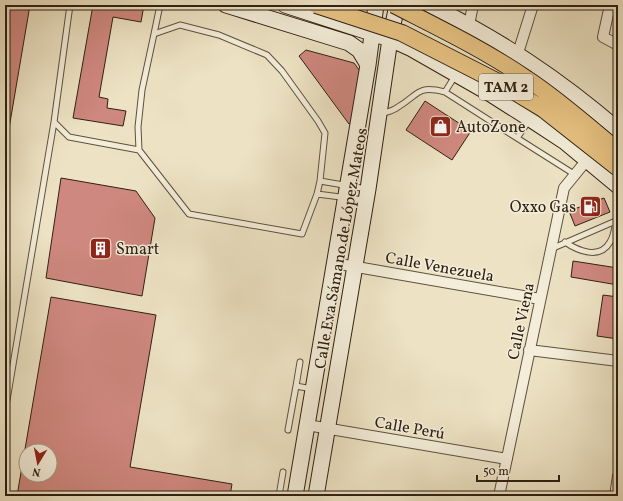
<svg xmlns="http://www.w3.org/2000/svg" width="623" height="501" viewBox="0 0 623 501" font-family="Vollkorn,serif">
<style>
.building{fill:#cf887f;stroke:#2f2013;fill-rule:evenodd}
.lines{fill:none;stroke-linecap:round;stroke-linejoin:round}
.lane-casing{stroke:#5e513f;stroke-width:7}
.street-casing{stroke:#5e513f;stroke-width:12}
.secondary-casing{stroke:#2f2013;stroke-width:17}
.lane{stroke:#f3edd9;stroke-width:5}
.street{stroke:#f3edd9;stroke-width:10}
.secondary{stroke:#f3edd9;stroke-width:15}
.primary-bridge-casing{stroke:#2f2013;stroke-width:18;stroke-linecap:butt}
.primary-bridge{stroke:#e6c282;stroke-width:16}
.labels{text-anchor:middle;stroke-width:3;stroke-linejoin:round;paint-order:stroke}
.shield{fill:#f3edd9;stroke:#6a5e4e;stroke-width:1}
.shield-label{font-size:15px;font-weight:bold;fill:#2f2013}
.poi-label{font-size:16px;fill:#2f2013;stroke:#f3edd9;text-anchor:start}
.street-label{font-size:16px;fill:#2f2013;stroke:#f3edd9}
</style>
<rect width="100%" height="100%" fill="#ede3c4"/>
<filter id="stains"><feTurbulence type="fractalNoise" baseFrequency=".005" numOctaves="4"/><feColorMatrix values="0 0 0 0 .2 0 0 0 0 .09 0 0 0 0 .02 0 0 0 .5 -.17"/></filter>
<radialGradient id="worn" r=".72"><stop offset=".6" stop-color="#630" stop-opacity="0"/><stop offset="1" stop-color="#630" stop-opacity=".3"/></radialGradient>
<!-- building -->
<path class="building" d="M 5,5 L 30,5 L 5,152 Z
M 93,5 L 144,5 L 141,22 L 113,17 L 99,97 L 108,99 L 107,108 L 126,111 L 123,126 L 73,118 Z
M 306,50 L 354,63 L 365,78 L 352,122 L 349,124 L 299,56 Z
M 425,101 L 471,131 L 452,160 L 406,130 Z
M 61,178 L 136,191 L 155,218 L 142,296 L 46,278 Z
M 604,198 L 610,212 L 575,226 L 569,211 Z
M 573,261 L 618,268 L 618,285 L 571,277 Z
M 603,295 L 618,297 L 618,339 L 597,336 Z
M 51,297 L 156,315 L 130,467 L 232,484 L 230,496 L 17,496 ZM 26,451 L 50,451 L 50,475 L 26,475 Z"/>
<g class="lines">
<defs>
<path id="lane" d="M 70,5 L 54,122 L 69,137 L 139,150
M 180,25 L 219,35 L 267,55 L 282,71 L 318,121 L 325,133 L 320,181 L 317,194 L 302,234 L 189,214 L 139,150 L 138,127 L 142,90 L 154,34 Z
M 154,34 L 160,5
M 445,92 L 455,76
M 381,114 C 387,112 393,111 398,107 C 420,94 416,85 445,92 L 517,138
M 530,119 L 517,138 L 574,174
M 320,181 L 367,189
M 317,194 L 364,200
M 565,242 C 578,251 600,260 610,242 C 614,236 615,227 616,220
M 551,249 L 618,220
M 296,386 L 300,362
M 5,412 L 54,122
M 288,430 L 296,386 L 312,389
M 279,496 L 283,472"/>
<path id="street" d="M 610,5 L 603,37 L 618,45
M 469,25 L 473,5
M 518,53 L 533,5
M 334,263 L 540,299
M 529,350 L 618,361
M 307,425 L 507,459
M 499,496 L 564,188 L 586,161
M 615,496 L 618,476"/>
<path id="secondary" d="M 226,5 L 349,43 L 359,50 L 368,65
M 285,5 L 390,39 L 412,49 L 489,93 L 530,119 L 565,142 L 618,186
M 430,5 C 501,41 558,78 618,130
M 295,496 L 368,65 L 376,5
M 316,496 L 368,189 L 390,39 L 397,5"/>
</defs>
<!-- lane casing -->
<use href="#lane" class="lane-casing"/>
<!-- street casing -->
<use href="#street" class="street-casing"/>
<!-- secondary casing -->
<use href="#secondary" class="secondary-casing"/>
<!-- lane -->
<use href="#lane" class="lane"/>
<!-- street -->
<use href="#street" class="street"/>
<!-- secondary -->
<use href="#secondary" class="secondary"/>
<defs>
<path id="primary-bridge" d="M 316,5 L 402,33 L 500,83 L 543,109 L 618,168
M 394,5 C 439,28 485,50 527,79 C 559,100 588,126 618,151"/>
</defs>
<!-- primary-bridge casing -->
<use href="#primary-bridge" class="primary-bridge-casing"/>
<!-- primary-bridge -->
<use href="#primary-bridge" class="primary-bridge"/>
</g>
<!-- icons -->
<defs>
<symbol id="shop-square" viewBox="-11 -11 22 22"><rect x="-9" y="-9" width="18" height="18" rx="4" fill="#8f2418" stroke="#f3edd9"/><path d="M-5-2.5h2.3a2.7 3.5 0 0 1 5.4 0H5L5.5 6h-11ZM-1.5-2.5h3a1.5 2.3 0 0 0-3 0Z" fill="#fff"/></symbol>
<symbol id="fuel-square" viewBox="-11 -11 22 22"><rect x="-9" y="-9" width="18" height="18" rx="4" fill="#8f2418" stroke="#f3edd9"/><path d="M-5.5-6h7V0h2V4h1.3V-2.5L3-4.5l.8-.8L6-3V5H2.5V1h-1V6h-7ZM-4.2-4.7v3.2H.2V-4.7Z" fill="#fff"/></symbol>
<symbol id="building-square" viewBox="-11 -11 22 22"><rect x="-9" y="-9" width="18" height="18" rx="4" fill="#8f2418" stroke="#f3edd9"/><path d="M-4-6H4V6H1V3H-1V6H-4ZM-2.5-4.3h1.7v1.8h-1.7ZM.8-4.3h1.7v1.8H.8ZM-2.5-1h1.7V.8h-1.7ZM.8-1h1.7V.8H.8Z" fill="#fff"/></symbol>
</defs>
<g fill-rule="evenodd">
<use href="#shop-square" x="428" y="114" width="25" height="25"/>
<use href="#fuel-square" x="578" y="194" width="25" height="25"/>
<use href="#building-square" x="88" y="236" width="25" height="25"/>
</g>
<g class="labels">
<!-- shield labels -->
<rect class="shield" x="479" y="74" width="54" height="26" rx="3"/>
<g class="shield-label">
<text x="506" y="92">TAM 2</text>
</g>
<!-- poi labels -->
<g class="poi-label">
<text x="456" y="132">AutoZone</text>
<text x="576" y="212" text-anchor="end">Oxxo Gas</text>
<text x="116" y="254">Smart</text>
</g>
<!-- street labels -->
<g class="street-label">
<text transform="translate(340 248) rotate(-80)" y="6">Calle Eva Sámano de López Mateos</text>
<text transform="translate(440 266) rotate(10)" y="6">Calle Venezuela</text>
<text transform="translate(520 321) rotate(-78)" y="6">Calle Viena</text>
<text transform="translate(410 427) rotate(10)" y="6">Calle Perú</text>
</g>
</g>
<!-- margin -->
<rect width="623" height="501" fill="none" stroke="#ede3c4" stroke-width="20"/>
<rect x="6" y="6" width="611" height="489" fill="none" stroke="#2f2013" stroke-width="2"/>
<rect x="10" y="10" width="603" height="481" fill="none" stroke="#2f2013"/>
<!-- north arrow -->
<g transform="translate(38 463) rotate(190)"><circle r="19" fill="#f3edd9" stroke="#a59b8a"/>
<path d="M0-3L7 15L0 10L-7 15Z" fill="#8f2418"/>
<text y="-6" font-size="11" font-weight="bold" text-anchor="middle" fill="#2f2013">N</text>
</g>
<!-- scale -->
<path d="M477 475v6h82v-6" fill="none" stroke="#2f2013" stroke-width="2"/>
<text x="483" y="475" font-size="12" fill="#2f2013" stroke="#f3edd9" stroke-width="3" paint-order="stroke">50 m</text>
<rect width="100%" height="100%" filter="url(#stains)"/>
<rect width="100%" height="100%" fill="url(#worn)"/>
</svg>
